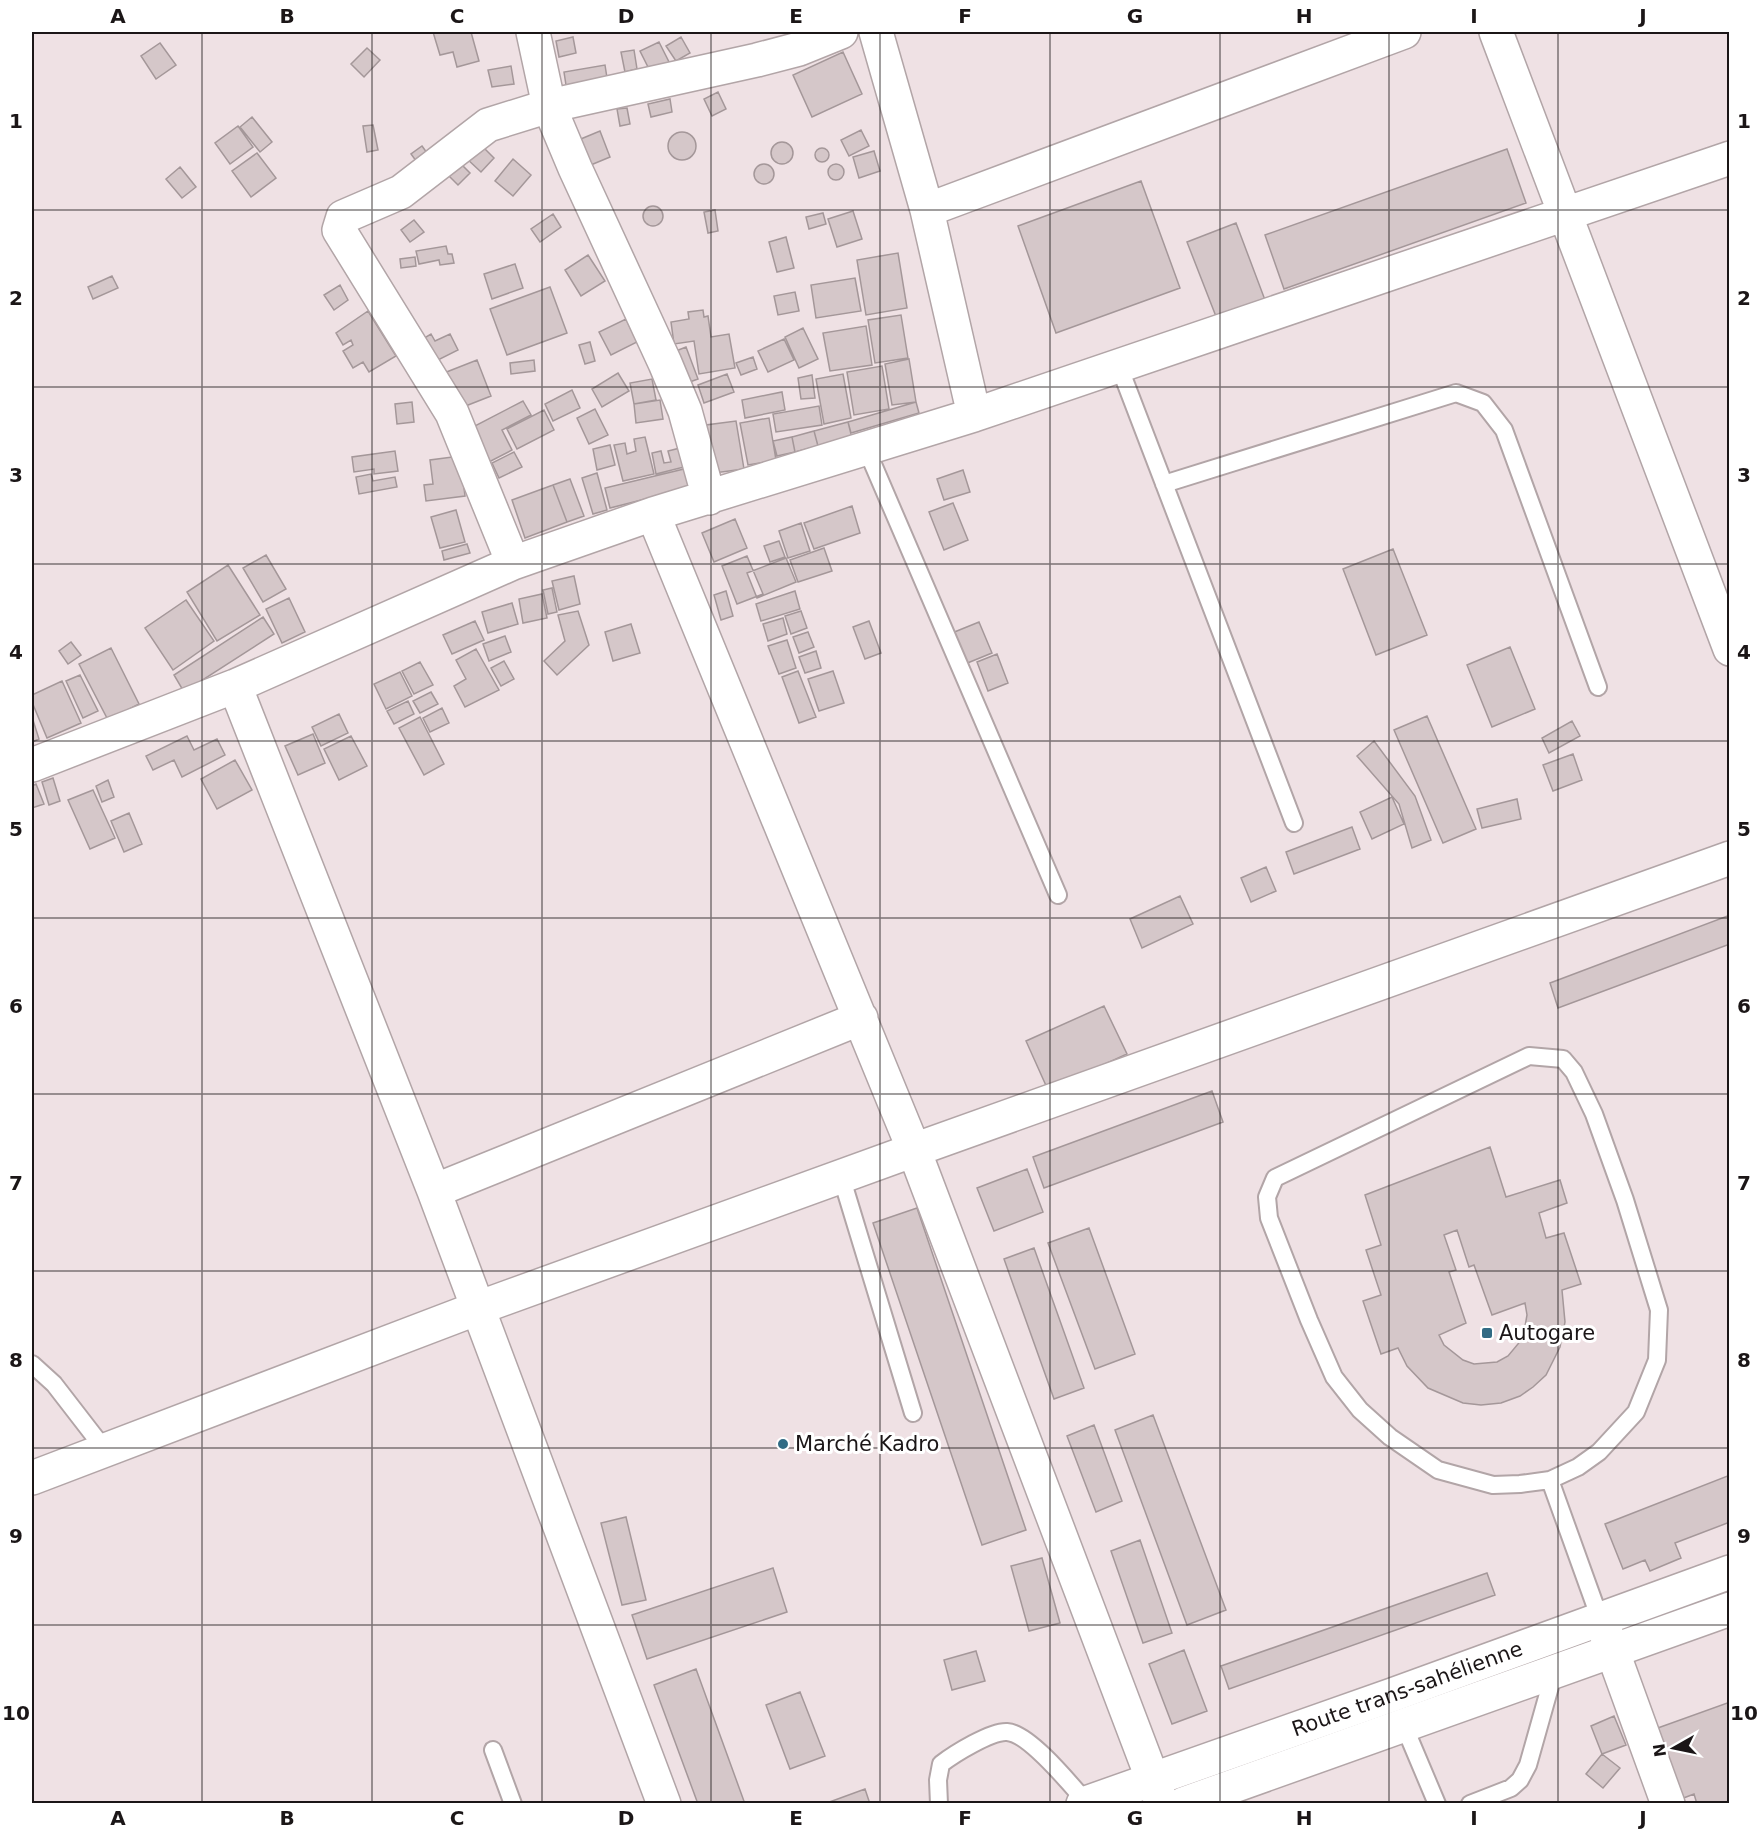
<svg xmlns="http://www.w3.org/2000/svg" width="1761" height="1835" viewBox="0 0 1761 1835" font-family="'DejaVu Sans',sans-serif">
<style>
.building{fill:#d5c7c9;stroke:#a49799;stroke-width:1.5;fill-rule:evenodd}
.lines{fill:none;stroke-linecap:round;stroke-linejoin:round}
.service-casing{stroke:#b2a5a7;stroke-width:20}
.minor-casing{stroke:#b2a5a7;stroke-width:36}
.trunk-casing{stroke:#b2a5a7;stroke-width:36}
.service{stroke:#fff;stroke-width:16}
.minor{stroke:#fff;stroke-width:33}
.trunk{stroke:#fff;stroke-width:33}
.grid{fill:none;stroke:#1b1617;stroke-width:1.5;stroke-opacity:0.55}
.poi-dot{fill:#316b84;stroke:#fff;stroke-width:2}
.labels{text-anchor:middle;stroke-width:6;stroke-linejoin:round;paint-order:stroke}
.poi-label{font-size:21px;fill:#1b1617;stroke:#fff;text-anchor:start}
.street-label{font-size:21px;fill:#1b1617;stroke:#fff}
.neatline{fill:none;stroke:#1b1617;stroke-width:2}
.grid-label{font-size:20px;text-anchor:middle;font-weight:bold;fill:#1b1617}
</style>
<rect width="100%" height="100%" fill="#efe1e4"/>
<!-- building -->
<path class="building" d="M 433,32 L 471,32 L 479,61 L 457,67 L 453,52 L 440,55 Z
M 573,37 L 576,53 L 559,57 L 556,41 Z
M 681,37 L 690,53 L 676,61 L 666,46 Z
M 659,42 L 669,62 L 650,71 L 640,51 Z
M 160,43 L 176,65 L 156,79 L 141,56 Z
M 367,48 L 380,60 L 364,77 L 351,64 Z
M 634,50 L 637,69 L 625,72 L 621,52 Z
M 843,52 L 862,94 L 812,117 L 793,75 Z
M 605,65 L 607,78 L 566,85 L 564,72 Z
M 511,66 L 514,84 L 492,87 L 488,70 Z
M 718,92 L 726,109 L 712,116 L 704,99 Z
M 670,99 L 672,112 L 651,117 L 648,104 Z
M 627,108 L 630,124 L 620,126 L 617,109 Z
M 252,117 L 272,142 L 260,152 L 240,127 Z
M 373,125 L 378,150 L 367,152 L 363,126 Z
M 238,126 L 253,147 L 230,164 L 215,143 Z
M 861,130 L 869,146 L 849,156 L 841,140 Z
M 600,131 L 610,157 L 586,167 L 576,141 Z
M668 146a14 14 0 1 1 28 0a14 14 0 1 1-28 0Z
M771 153a11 11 0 1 1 22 0a11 11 0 1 1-22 0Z
M 479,143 L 494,158 L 481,172 L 465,157 Z
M 422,146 L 430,157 L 419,165 L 411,154 Z
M815 155a7 7 0 1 1 14 0a7 7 0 1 1-14 0Z
M 1507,149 L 1526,203 L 1284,289 L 1265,235 Z
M 874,151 L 880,171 L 859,178 L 853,157 Z
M 257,153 L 276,178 L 251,197 L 232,171 Z
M 513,159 L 531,175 L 513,196 L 495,181 Z
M 458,161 L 470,173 L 458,185 L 446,173 Z
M754 174a10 10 0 1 1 20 0a10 10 0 1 1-20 0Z
M828 172a8 8 0 1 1 16 0a8 8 0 1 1-16 0Z
M 180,167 L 196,187 L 182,198 L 166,179 Z
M 1141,181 L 1180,288 L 1056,333 L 1018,226 Z
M643 216a10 10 0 1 1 20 0a10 10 0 1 1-20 0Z
M 715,210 L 718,231 L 708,233 L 704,212 Z
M 853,211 L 862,239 L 837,247 L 828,219 Z
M 823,213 L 826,224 L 809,229 L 806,217 Z
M 553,214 L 561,227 L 540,242 L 531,229 Z
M 414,220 L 424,232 L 410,242 L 401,230 Z
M 1236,223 L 1265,300 L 1217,319 L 1187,242 Z
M 786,237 L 794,268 L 777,272 L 769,242 Z
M 446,246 L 448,254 L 452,254 L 454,263 L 440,265 L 439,260 L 419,264 L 416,251 Z
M 898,253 L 907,308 L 866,315 L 857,260 Z
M 588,255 L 605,281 L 581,296 L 565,270 Z
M 415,257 L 416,266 L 401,268 L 400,259 Z
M 515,264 L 523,288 L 492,299 L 484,274 Z
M 112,276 L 118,288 L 93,299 L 88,287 Z
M 855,278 L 861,311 L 816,318 L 811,285 Z
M 340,285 L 348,300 L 334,310 L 324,295 Z
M 550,287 L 567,333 L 507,355 L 490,309 Z
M 795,292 L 799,311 L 778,315 L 774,296 Z
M 703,310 L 704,317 L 708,316 L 711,337 L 729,334 L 735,368 L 699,374 L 694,341 L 674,344 L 671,322 L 689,319 L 688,312 Z
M 368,311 L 396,356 L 369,372 L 363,362 L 353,368 L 343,351 L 353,345 L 351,340 L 343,345 L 336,333 Z
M 901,315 L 908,358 L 875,363 L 868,320 Z
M 626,319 L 637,342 L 611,355 L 599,332 Z
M 866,326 L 872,365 L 830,371 L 823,333 Z
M 803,328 L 818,359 L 799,368 L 785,337 Z
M 431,334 L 435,341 L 450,334 L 458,350 L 432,363 L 421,340 Z
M 784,339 L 794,360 L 768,372 L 758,351 Z
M 590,342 L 595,361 L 585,364 L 579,345 Z
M 686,347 L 698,379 L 684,384 L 671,353 Z
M 753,357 L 757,369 L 741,375 L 736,363 Z
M 909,359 L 916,402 L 892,405 L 885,364 Z
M 477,360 L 491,396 L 458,409 L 444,373 Z
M 534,360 L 535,371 L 511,374 L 510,363 Z
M 882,366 L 889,409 L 854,415 L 847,372 Z
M 618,373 L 629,391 L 602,407 L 592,389 Z
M 727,374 L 734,392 L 704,403 L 698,385 Z
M 843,374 L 851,418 L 824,424 L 816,379 Z
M 812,375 L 815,398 L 801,399 L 798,378 Z
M 652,379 L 656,400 L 634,404 L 630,383 Z
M 572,390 L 580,408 L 553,421 L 545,404 Z
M 782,392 L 785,410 L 745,418 L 742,400 Z
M 660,400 L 663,419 L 636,423 L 634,404 Z
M 523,401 L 531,415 L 502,430 L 512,450 L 487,463 L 469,429 Z
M 412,402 L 414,422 L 397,424 L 395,404 Z
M 916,402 L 919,413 L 851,433 L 848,422 Z
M 819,406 L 822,425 L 776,432 L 773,414 Z
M 595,409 L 608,435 L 589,444 L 577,418 Z
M 544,410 L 554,430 L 517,449 L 507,429 Z
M 769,418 L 776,460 L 748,465 L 740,423 Z
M 736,421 L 744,469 L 714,473 L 706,425 Z
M 848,422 L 852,438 L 818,446 L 814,431 Z
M 814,431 L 818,446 L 795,452 L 792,437 Z
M 645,437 L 654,474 L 623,481 L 614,445 L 625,443 L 627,454 L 636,451 L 634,439 Z
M 792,437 L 795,452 L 777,456 L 773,441 Z
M 610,445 L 615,465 L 597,470 L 593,449 Z
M 680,448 L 684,467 L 656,474 L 652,453 L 661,451 L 664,463 L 671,462 L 668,451 Z
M 395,451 L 398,471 L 374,474 L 374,469 L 354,472 L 352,457 Z
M 514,452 L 522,467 L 499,478 L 492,463 Z
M 460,456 L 465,496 L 426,501 L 424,485 L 433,484 L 430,460 Z
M 684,469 L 689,488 L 610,508 L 605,488 Z
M 963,470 L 970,492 L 944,500 L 937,479 Z
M 597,473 L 607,510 L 593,514 L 582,478 Z
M 371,474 L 373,481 L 395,477 L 397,487 L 359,494 L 356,477 Z
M 570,479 L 584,516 L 567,522 L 553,485 Z
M 553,485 L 567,522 L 525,538 L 512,500 Z
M 953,503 L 968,540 L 944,550 L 929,512 Z
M 852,506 L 860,533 L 814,549 L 804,523 Z
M 456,510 L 465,542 L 440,548 L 431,517 Z
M 735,519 L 747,548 L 714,562 L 702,533 Z
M 801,523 L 810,551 L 788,558 L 779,531 Z
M 779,541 L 785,557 L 770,562 L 764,546 Z
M 467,544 L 470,553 L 444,560 L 442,551 Z
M 824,548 L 832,571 L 798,582 L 790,560 Z
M 1393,549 L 1427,635 L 1376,655 L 1343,569 Z
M 266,555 L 286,589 L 263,602 L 243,568 Z
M 747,556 L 763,594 L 737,604 L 722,566 Z
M 786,558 L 796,582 L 757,598 L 747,573 Z
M 228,565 L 260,615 L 217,641 L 187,592 Z
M 574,576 L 580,604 L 559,610 L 552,581 Z
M 552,588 L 557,612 L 548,614 L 543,590 Z
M 726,591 L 733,616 L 721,620 L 714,595 Z
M 795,591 L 800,609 L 761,621 L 756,604 Z
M 542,594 L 547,618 L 523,623 L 519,599 Z
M 289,598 L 305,632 L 282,643 L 266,609 Z
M 186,600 L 214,641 L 173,670 L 145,628 Z
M 512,603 L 518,624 L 488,633 L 482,612 Z
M 578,611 L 589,645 L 557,675 L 544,661 L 565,641 L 558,615 Z
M 801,611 L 807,628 L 791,634 L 785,616 Z
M 263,617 L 274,634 L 184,692 L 174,675 Z
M 783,618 L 787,634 L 768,641 L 763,624 Z
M 475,621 L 484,640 L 452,654 L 443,635 Z
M 869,621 L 881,653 L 865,659 L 853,627 Z
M 979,622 L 992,653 L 965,664 L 952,633 Z
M 631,624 L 640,653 L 613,661 L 605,632 Z
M 808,632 L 814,647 L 799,653 L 793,637 Z
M 505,636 L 511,652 L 489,661 L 483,644 Z
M 787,640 L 796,668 L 779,674 L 768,646 Z
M 71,642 L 81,655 L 68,664 L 59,651 Z
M 1510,647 L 1535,709 L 1492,727 L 1467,665 Z
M 111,648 L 139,704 L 108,720 L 79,664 Z
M 476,649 L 499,690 L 465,707 L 454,686 L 466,679 L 456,660 Z
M 816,651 L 821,668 L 805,673 L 799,657 Z
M 997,654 L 1008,683 L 988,691 L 977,662 Z
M 504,661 L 514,679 L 501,686 L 491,668 Z
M 420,662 L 433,685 L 414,694 L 402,671 Z
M 798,671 L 816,717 L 799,723 L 782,677 Z
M 833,671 L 844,703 L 819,711 L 808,679 Z
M 400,672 L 412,696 L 386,709 L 374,684 Z
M 80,675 L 98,711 L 83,718 L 66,681 Z
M 62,681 L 81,723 L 47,738 L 32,702 L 32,695 Z
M 431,692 L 438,704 L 420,713 L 413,701 Z
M 408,701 L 414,714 L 394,724 L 387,711 Z
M 442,708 L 449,723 L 430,732 L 423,718 Z
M 339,714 L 348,733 L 321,746 L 312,727 Z
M 1427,716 L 1476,829 L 1443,843 L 1394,730 Z
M 32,717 L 39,739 L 32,742 Z
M 420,717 L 444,764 L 424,775 L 399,728 Z
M 1572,721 L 1580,736 L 1549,753 L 1542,738 Z
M 313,734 L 325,763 L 298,775 L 285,746 Z
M 187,736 L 194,750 L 217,739 L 225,755 L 182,777 L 174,760 L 153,770 L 146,756 Z
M 351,736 L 367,766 L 339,780 L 324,749 Z
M 1374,741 L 1415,796 L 1431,840 L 1412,848 L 1399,804 L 1357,756 Z
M 1573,754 L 1582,780 L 1553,791 L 1543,765 Z
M 235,760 L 252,790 L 217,809 L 201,779 Z
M 53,778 L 60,801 L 49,805 L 42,782 Z
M 108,780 L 114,797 L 102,802 L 96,786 Z
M 36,784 L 44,804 L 32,808 L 32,786 Z
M 93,790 L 115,838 L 90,849 L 68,800 Z
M 1392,797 L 1404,824 L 1372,839 L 1360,812 Z
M 1517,799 L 1521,819 L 1482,828 L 1477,809 Z
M 129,813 L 142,844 L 124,852 L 111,821 Z
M 1352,827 L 1360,849 L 1294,874 L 1286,852 Z
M 1266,867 L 1276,891 L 1251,902 L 1241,878 Z
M 1180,896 L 1193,924 L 1142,948 L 1130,919 Z
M 1730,915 L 1730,944 L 1558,1008 L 1550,983 Z
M 1104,1006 L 1127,1054 L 1048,1090 L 1026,1041 Z
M 1212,1091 L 1223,1122 L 1044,1188 L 1033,1157 Z
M 1490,1147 L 1506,1197 L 1560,1180 L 1567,1203 L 1539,1213 L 1546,1238 L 1564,1233 L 1581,1284 L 1562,1290 L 1565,1322 L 1560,1347 L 1546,1375 L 1533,1387 L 1520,1396 L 1501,1403 L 1481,1405 L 1463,1403 L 1428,1388 L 1407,1366 L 1398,1348 L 1381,1354 L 1363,1301 L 1381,1295 L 1366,1250 L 1381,1245 L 1365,1195 ZM 1457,1230 L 1469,1267 L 1474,1265 L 1492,1315 L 1525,1303 L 1527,1315 L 1523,1338 L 1508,1356 L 1497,1362 L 1474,1364 L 1463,1360 L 1444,1345 L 1439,1335 L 1466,1323 L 1449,1272 L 1456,1270 L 1444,1235 Z
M 1027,1169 L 1043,1212 L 994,1231 L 977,1188 Z
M 917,1208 L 1026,1530 L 982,1545 L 873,1223 Z
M 1089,1228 L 1135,1354 L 1095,1369 L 1048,1243 Z
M 1034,1248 L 1084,1388 L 1054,1399 L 1004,1259 Z
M 1153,1415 L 1226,1610 L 1187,1625 L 1115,1430 Z
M 1094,1425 L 1122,1501 L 1096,1512 L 1067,1436 Z
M 1730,1475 L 1730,1522 L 1675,1543 L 1681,1558 L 1650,1571 L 1645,1560 L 1623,1569 L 1605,1524 Z
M 626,1517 L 646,1600 L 622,1605 L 601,1523 Z
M 1140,1540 L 1172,1633 L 1143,1643 L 1111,1551 Z
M 1042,1558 L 1060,1623 L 1029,1631 L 1011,1566 Z
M 773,1568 L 787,1612 L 647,1659 L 632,1615 Z
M 1487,1573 L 1495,1595 L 1229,1689 L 1221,1666 Z
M 1184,1650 L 1207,1711 L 1172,1724 L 1149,1664 Z
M 976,1651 L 985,1681 L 952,1690 L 944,1660 Z
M 696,1669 L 745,1804 L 698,1804 L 654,1685 Z
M 800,1692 L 825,1756 L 790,1769 L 766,1705 Z
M 1730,1702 L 1730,1804 L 1697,1804 L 1694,1794 L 1681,1799 L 1655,1729 Z
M 1614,1716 L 1626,1745 L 1602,1754 L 1591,1726 Z
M 1602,1754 L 1620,1768 L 1603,1788 L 1586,1774 Z
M 865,1789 L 870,1804 L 824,1804 Z"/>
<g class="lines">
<defs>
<path id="service" d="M 1119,366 L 1294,823
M 866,448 L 1058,895
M 1164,484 L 1456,393 L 1483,403 L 1504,430 L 1598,687
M 1529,1056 L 1563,1059 L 1574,1072 L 1594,1114 L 1625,1200 L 1659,1310 L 1657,1360 L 1636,1412 L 1599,1452 L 1578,1467 L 1550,1480 L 1520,1484 L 1493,1485 L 1438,1470 L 1390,1437 L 1360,1410 L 1334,1377 L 1309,1320 L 1269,1218 L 1267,1197 L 1275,1178 Z
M 841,1176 L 913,1413
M 32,1364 L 54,1384 L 105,1450
M 1550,1480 L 1600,1619
M 1402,1721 L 1437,1804
M 493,1750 L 513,1804
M 939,1804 L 938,1780 L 941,1764 C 954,1754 991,1731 1007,1732 C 1029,1733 1071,1785 1086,1802
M 1470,1804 L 1511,1788 L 1520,1780 L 1528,1765 L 1555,1669"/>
<path id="minor" d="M 533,32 L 549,106 L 757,60 L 799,49 L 841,32
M 876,32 L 927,210 L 974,415
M 1496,32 L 1730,649
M 927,210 L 1404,32
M 653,514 L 914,1150 L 1162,1804
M 513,563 L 452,413 L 339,230 L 343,217 L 401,192 L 488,125 L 549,106 L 575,168 L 665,363 L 685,411 L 709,498
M 235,686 L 434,1191 L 664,1804
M 32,765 L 235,686 L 513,563 L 653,514 L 974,415 L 1730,158
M 434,1191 L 861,1018
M 32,1478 L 478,1308 L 914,1150 L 1730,858
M 1603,1625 L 1668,1804"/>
<g id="trunk">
<path id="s1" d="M 1083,1804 L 1392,1695 L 1730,1572"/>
<path d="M 1183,1804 L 1730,1609"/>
</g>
</defs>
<!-- service casing -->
<use href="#service" class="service-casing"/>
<!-- minor casing -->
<use href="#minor" class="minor-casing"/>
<!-- trunk casing -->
<use href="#trunk" class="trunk-casing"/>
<!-- service -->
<use href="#service" class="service"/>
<!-- minor -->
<use href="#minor" class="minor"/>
<!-- trunk -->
<use href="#trunk" class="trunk"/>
</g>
<!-- grid -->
<path class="grid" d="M 202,32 L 202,1804M 372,32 L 372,1804M 542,32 L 542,1804M 711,32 L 711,1804M 880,32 L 880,1804M 1050,32 L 1050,1804M 1220,32 L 1220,1804M 1389,32 L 1389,1804M 1558,32 L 1558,1804M 32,210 L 1730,210M 32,387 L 1730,387M 32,564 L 1730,564M 32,741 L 1730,741M 32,918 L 1730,918M 32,1094 L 1730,1094M 32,1271 L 1730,1271M 32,1448 L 1730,1448M 32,1625 L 1730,1625"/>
<!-- markers -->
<g class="poi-dot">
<rect x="1481" y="1327" width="12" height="12" rx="3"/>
<circle cx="783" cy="1444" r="6"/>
</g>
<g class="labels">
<!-- poi labels -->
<g class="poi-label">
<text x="1499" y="1340">Autogare</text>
<text x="795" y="1451">Marché Kadro</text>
</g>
<!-- street labels -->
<g class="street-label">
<text dy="7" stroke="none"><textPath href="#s1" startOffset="344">Route trans-sahélienne</textPath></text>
</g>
</g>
<!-- border -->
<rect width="1761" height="1835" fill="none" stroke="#ffffff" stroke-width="66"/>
<!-- north arrow -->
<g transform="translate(1674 1748) rotate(261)" stroke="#ffffff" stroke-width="4.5" paint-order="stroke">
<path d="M0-4.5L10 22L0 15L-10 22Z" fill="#1b1617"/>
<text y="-9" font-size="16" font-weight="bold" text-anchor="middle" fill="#1b1617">N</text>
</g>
<rect x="33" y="33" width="1695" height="1769" class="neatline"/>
<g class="grid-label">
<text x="118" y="23">A</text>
<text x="287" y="23">B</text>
<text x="457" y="23">C</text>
<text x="626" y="23">D</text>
<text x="796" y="23">E</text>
<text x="965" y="23">F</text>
<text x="1135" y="23">G</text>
<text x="1304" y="23">H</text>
<text x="1474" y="23">I</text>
<text x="1643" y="23">J</text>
<text x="16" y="128">1</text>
<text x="1744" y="128">1</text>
<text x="16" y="305">2</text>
<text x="1744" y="305">2</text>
<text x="16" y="482">3</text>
<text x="1744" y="482">3</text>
<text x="16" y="659">4</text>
<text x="1744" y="659">4</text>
<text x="16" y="836">5</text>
<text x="1744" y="836">5</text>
<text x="16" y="1013">6</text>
<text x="1744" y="1013">6</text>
<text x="16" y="1190">7</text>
<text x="1744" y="1190">7</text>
<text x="16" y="1367">8</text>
<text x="1744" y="1367">8</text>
<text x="16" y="1543">9</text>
<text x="1744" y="1543">9</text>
<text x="16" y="1720">10</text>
<text x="1744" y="1720">10</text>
<text x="118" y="1825">A</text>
<text x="287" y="1825">B</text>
<text x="457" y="1825">C</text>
<text x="626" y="1825">D</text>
<text x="796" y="1825">E</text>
<text x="965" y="1825">F</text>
<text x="1135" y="1825">G</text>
<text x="1304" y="1825">H</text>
<text x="1474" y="1825">I</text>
<text x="1643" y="1825">J</text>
</g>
</svg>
